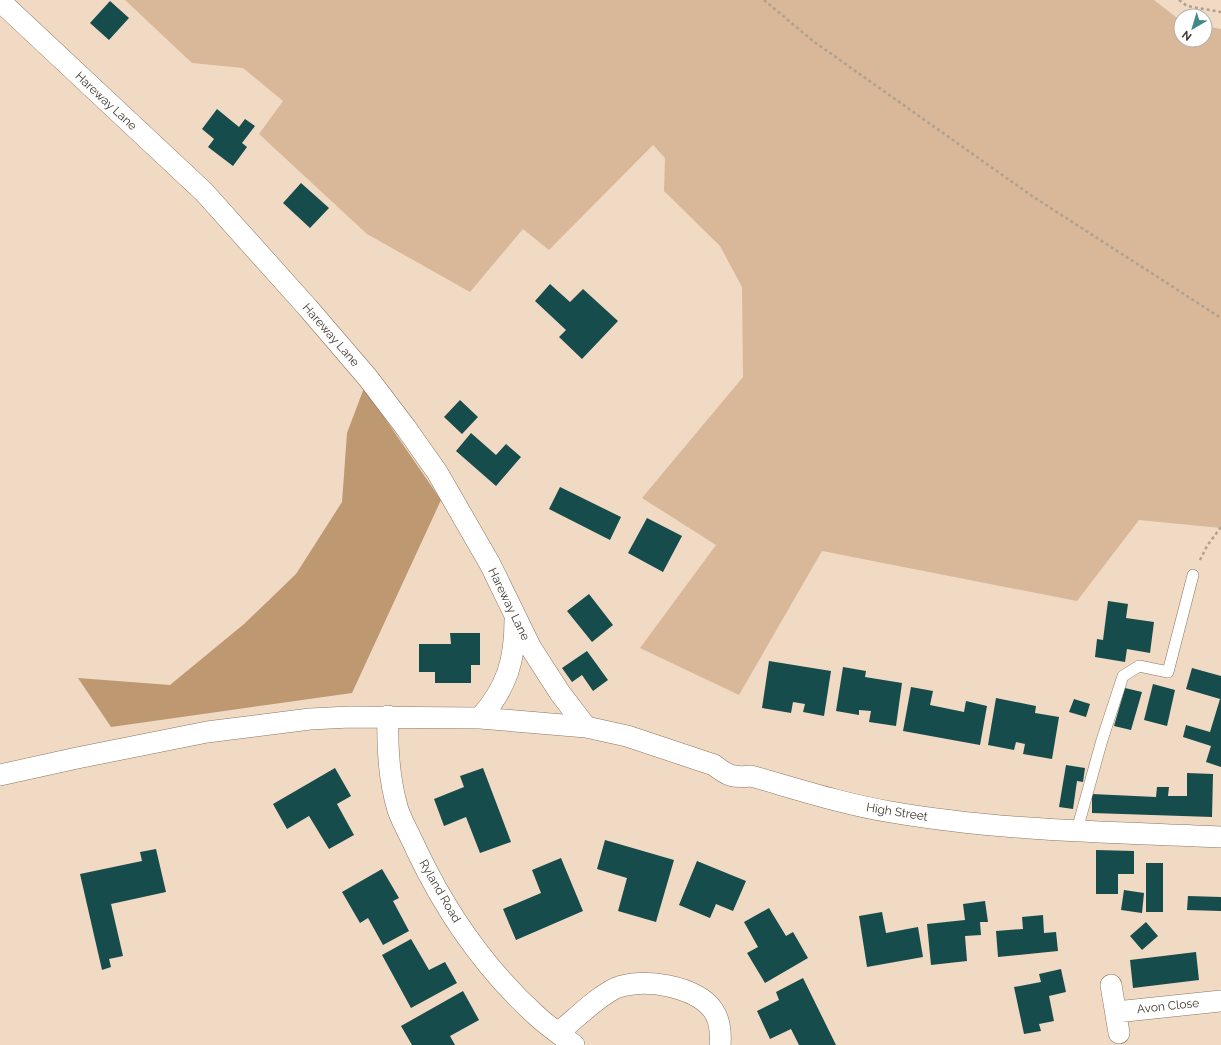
<svg xmlns="http://www.w3.org/2000/svg" width="1221" height="1045" viewBox="0 0 1221 1045" font-family="Raleway,sans-serif">
<style>
.green{fill:#d8b898}
.forest{fill:#be9871}
.building{fill:#164c4c}
.lines{fill:none;stroke-linecap:round;stroke-linejoin:round}
.lane-casing{stroke:#8b7661;stroke-width:12}
.street-casing{stroke:#8b7661;stroke-width:22}
.path{stroke:#b2a08e;stroke-width:2.5;stroke-dasharray:3 3;stroke-linecap:butt}
.lane{stroke:#fff;stroke-width:11}
.street{stroke:#fff;stroke-width:21}
.labels{text-anchor:middle;stroke-width:4;stroke-linejoin:round;paint-order:stroke}
.street-label{font-size:12px;fill:#41382f;stroke:#fff}
</style>
<rect width="100%" height="100%" fill="#f1dac3"/>
<!-- green -->
<path class="green" d="M 125,0 L 1154,0 L 1181,21 L 1181,40 L 1205,40 L 1205,26 L 1221,29 L 1221,528 L 1139,520 L 1077,601 L 822,551 L 739,695 L 640,648 L 716,545 L 642,498 L 743,377 L 742,287 L 720,246 L 664,191 L 665,158 L 653,145 L 549,250 L 523,229 L 470,292 L 367,234 L 259,134 L 283,101 L 243,68 L 192,63 Z"/>
<!-- forest -->
<path class="forest" d="M 364,388 L 441,500 L 352,693 L 111,727 L 78,678 L 170,685 L 244,624 L 296,574 L 342,502 L 347,433 Z"/>
<!-- building -->
<path class="building" d="M 110,1 L 129,18 L 109,40 L 90,23 Z
M 217,109 L 239,127 L 245,119 L 255,126 L 242,143 L 247,147 L 233,166 L 208,147 L 214,139 L 202,129 Z
M 301,183 L 329,208 L 310,228 L 283,203 Z
M 550,284 L 570,302 L 583,289 L 618,321 L 582,359 L 559,337 L 566,330 L 535,301 Z
M 460,400 L 478,417 L 462,434 L 444,417 Z
M 471,433 L 496,455 L 506,444 L 521,457 L 496,486 L 456,451 Z
M 560,487 L 621,517 L 610,540 L 549,509 Z
M 647,518 L 682,536 L 663,572 L 628,553 Z
M 589,594 L 613,625 L 592,642 L 567,611 Z
M 1108,601 L 1128,604 L 1126,618 L 1154,622 L 1150,653 L 1127,649 L 1125,662 L 1095,657 L 1097,639 L 1103,640 Z
M 450,633 L 480,633 L 480,665 L 471,665 L 471,683 L 435,683 L 435,672 L 419,672 L 419,644 L 451,644 Z
M 587,651 L 608,680 L 593,691 L 582,675 L 572,682 L 562,668 Z
M 769,661 L 831,671 L 824,716 L 803,712 L 805,704 L 793,702 L 791,713 L 762,708 Z
M 843,667 L 866,671 L 865,677 L 902,683 L 896,726 L 869,722 L 871,711 L 859,710 L 859,715 L 836,711 Z
M 1192,668 L 1221,676 L 1221,767 L 1206,762 L 1211,746 L 1183,737 L 1186,725 L 1210,732 L 1220,699 L 1186,689 Z
M 1153,684 L 1175,690 L 1167,726 L 1144,720 Z
M 911,687 L 933,691 L 930,705 L 964,712 L 966,701 L 987,706 L 980,745 L 903,731 Z
M 1125,688 L 1142,692 L 1131,730 L 1114,726 Z
M 996,698 L 1036,706 L 1035,713 L 1059,717 L 1052,759 L 1023,754 L 1025,744 L 1016,742 L 1014,750 L 988,745 Z
M 1074,699 L 1090,704 L 1086,717 L 1069,712 Z
M 1066,765 L 1085,768 L 1083,782 L 1077,781 L 1073,809 L 1059,807 Z
M 335,768 L 351,796 L 337,804 L 354,835 L 329,849 L 309,816 L 287,829 L 273,804 Z
M 483,768 L 511,842 L 480,853 L 466,817 L 444,826 L 434,799 L 464,787 L 460,776 Z
M 1187,773 L 1213,774 L 1212,817 L 1092,813 L 1092,794 L 1156,797 L 1157,787 L 1169,787 L 1168,796 L 1187,796 Z
M 605,840 L 674,860 L 656,922 L 618,911 L 627,878 L 597,869 Z
M 156,849 L 166,892 L 111,904 L 123,956 L 109,959 L 111,967 L 102,970 L 80,874 L 142,861 L 140,852 Z
M 1096,850 L 1134,851 L 1134,874 L 1118,874 L 1118,894 L 1096,894 Z
M 561,858 L 583,911 L 516,940 L 503,909 L 541,893 L 532,870 Z
M 697,861 L 746,881 L 733,911 L 716,904 L 710,918 L 679,905 Z
M 1146,863 L 1163,863 L 1163,912 L 1146,912 Z
M 382,869 L 399,898 L 393,901 L 409,931 L 383,945 L 368,918 L 360,923 L 342,892 Z
M 1124,890 L 1144,893 L 1142,913 L 1121,910 Z
M 1188,896 L 1221,897 L 1221,911 L 1187,910 Z
M 985,901 L 988,922 L 980,922 L 981,935 L 965,936 L 967,961 L 931,965 L 927,924 L 965,920 L 963,904 Z
M 769,908 L 786,936 L 793,932 L 808,958 L 765,983 L 747,953 L 758,947 L 744,922 Z
M 882,912 L 886,933 L 918,927 L 923,957 L 867,967 L 859,916 Z
M 1043,915 L 1044,933 L 1056,932 L 1058,951 L 998,957 L 996,931 L 1023,929 L 1022,917 Z
M 1146,922 L 1158,936 L 1142,950 L 1130,936 Z
M 411,939 L 429,970 L 445,962 L 457,983 L 411,1008 L 382,955 Z
M 1196,952 L 1199,980 L 1133,988 L 1130,960 Z
M 1061,969 L 1066,992 L 1049,996 L 1054,1021 L 1039,1024 L 1041,1031 L 1024,1034 L 1014,987 L 1041,982 L 1039,974 Z
M 803,978 L 836,1045 L 799,1045 L 791,1029 L 770,1039 L 757,1011 L 779,1000 L 776,992 Z
M 463,991 L 479,1020 L 450,1036 L 455,1045 L 412,1045 L 401,1026 Z"/>
<g class="lines">
<defs>
<path id="lane" d="M 1077,830 L 1102,740 L 1123,676 L 1139,666 L 1168,672 L 1193,575"/>
<path id="street" d="M 0,1 L 204,192 L 308,308 L 368,378 L 406,428 L 437,472 L 490,564 L 531,648 L 560,693 L 586,727
M 388,716 C 387,747 389,780 398,810 C 403,824 411,837 417,851 C 446,912 487,971 538,1017 C 549,1027 562,1036 574,1045
M 480,718 C 507,687 515,661 515,620
M 0,775 L 77,758 L 207,732 L 310,719 L 350,717 L 480,718 L 586,727 L 627,736 L 714,765 C 728,776 733,778 751,776 C 797,789 843,804 891,812 C 1000,831 1111,832 1221,837
M 1111,985 L 1119,1033
M 1116,1012 L 1221,1001
M 558,1033 C 574,1020 598,996 616,988 C 642,977 696,986 713,1010 C 720,1020 721,1033 720,1045"/>
</defs>
<!-- lane casing -->
<use href="#lane" class="lane-casing"/>
<!-- street casing -->
<use href="#street" class="street-casing"/>
<!-- path -->
<path class="path" d="M 764,0 L 813,41 L 1032,196 L 1221,318
M 1179,0 L 1187,6 L 1221,12
M 1200,560 L 1207,546 L 1221,527"/>
<!-- lane -->
<use href="#lane" class="lane"/>
<!-- street -->
<use href="#street" class="street"/>
</g>
<g class="labels">
<!-- street labels -->
<g class="street-label">
<text transform="translate(106 101) rotate(43)" y="4">Hareway Lane</text>
<text transform="translate(331 335) rotate(49)" y="4">Hareway Lane</text>
<text transform="translate(509 604) rotate(64)" y="4">Hareway Lane</text>
<text transform="translate(897 812) rotate(9)" y="4">High Street</text>
<text transform="translate(440 891) rotate(60)" y="4">Ryland Road</text>
<text transform="translate(1168 1006) rotate(-6)" y="4">Avon Close</text>
</g>
</g>
<!-- north arrow -->
<g transform="translate(1193 28) rotate(218)"><circle r="19" fill="#ffffff" stroke="#b3afac"/>
<path d="M0-3L7 15L0 10L-7 15Z" fill="#418989"/>
<text y="-6" font-size="11" font-weight="bold" text-anchor="middle" fill="#41382f">N</text>
</g>
</svg>
